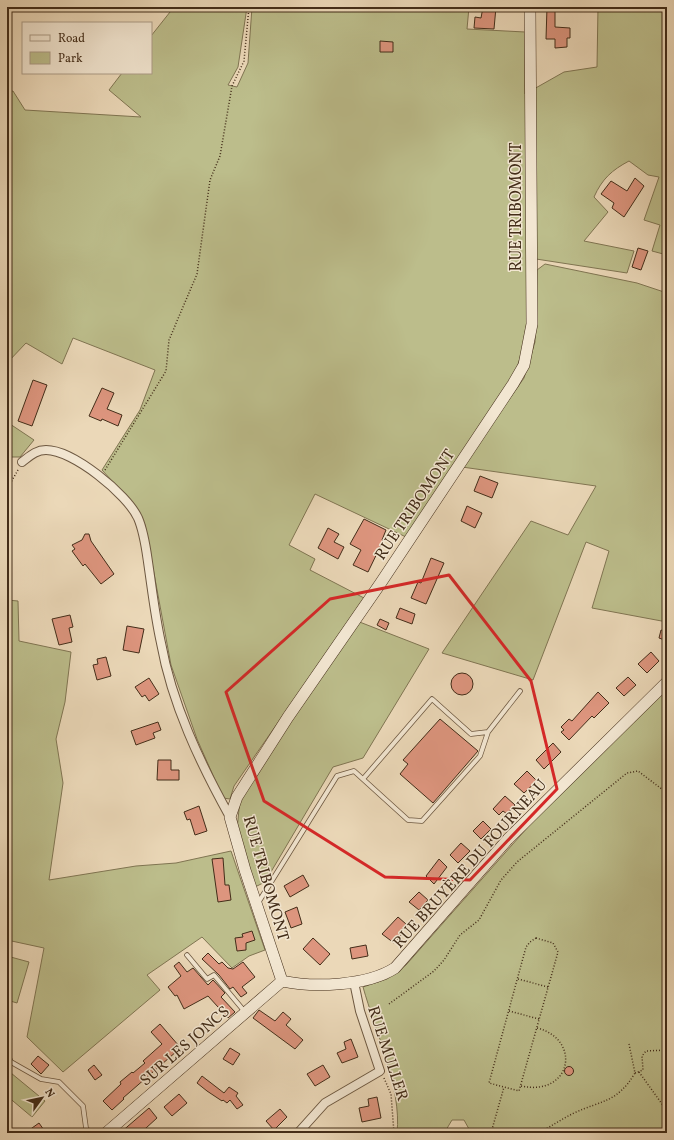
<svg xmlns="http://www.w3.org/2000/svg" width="674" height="1140" viewBox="0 0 674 1140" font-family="Vollkorn,serif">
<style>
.green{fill:#bcbd8b;stroke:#807552}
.building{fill:#dd957e;stroke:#432d19}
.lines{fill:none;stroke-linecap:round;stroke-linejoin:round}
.lane-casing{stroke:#6d5841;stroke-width:5.5}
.street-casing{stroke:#6d5841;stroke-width:10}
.secondary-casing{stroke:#432d19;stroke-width:12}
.path{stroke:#432d19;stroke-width:1.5;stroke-dasharray:1 2;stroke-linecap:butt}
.lane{stroke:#f2e6d1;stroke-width:4}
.street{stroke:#f2e6d1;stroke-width:8}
.secondary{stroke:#f2e6d1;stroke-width:11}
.marked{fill:none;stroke:#d62828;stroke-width:3;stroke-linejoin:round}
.labels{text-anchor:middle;stroke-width:3;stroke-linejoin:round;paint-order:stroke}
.street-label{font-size:16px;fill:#432d19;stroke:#f2e6d1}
</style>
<rect width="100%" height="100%" fill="#ebd8b8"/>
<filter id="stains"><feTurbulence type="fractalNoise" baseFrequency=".005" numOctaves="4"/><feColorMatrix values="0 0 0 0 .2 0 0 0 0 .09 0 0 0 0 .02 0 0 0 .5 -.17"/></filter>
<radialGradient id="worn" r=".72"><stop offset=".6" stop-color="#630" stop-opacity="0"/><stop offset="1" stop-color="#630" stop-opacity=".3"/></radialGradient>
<!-- green -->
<path class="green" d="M 174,7 L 247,7 L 238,67 L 228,85 L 237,87 L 248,63 L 252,7 L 469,7 L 467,29 L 525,32 L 525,94 L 564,72 L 597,67 L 598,7 L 667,7 L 667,255 L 652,251 L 660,225 L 644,220 L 659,177 L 648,175 L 629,161 C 612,170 602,179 594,197 L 608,212 L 584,241 L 634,251 L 627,273 L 536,259 L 529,329 L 516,371 L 406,537 L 315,494 L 289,545 L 315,559 L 310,570 L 364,598 L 234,786 L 230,799 L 223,798 L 197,739 L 171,665 L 145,525 L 135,506 L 102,470 L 140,410 L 155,370 L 73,338 L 62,364 L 26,343 L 7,363 L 7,92 L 13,91 L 25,110 L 141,117 L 109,90 L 122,73 L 151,73 L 151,36 Z
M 545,264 L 637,283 L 667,293 L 667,622 L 592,608 L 609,551 L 586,542 L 533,680 L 442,653 L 531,521 L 568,535 L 596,486 L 462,467 L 524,378 L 535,342 L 537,270 Z
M 7,422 L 34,440 L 20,457 L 7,457 Z
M 7,600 L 18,601 L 19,641 L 71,652 L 65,702 L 56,739 L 63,783 L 49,880 L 136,866 L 176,863 L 231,851 L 265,950 L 249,956 L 232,968 L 202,937 L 147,975 L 160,990 L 63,1072 L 27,1037 L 44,948 L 7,940 Z
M 357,621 L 429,649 L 363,758 L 333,767 L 265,882 L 255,887 L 237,830 L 240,799 Z
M 667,689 L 667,1133 L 539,1133 L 537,1130 L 531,1133 L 484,1133 L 469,1129 L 464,1120 L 452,1120 L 446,1130 L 448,1133 L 397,1133 C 402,1089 375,1030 363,987 L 387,979 L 406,965 L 535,819 Z
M 7,956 L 29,962 L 17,1003 L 7,1000 Z
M 11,1073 L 45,1101 L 32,1117 L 7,1096 L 7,1078 Z"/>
<!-- building -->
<path class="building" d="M 483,7 L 496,7 L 494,29 L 474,28 L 475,17 L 481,18 Z
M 547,7 L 555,7 L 555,27 L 570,28 L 570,38 L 567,38 L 567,47 L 555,48 L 555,39 L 546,39 Z
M 380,41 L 393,42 L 393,52 L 380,52 Z
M 635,178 L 644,186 L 624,217 L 612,208 L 614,203 L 601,194 L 611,181 L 627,191 Z
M 638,248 L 648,251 L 641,270 L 632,267 Z
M 33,380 L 47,385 L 32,426 L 18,421 Z
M 102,388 L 114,393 L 107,409 L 122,415 L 118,426 L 102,419 L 101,421 L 89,416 Z
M 480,476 L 498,483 L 492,498 L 474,491 Z
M 467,506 L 482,513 L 475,528 L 461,521 Z
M 364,519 L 386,530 L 382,540 L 383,541 L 368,572 L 353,565 L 361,550 L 350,544 Z
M 328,528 L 339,534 L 334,542 L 344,547 L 338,559 L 318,548 Z
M 85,534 L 89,534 L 91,541 L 114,574 L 101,584 L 85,564 L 83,566 L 72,551 L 75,549 L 72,545 L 82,540 Z
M 431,558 L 444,563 L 426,604 L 411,598 L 418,582 L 421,583 Z
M 400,608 L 415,614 L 412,624 L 396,618 Z
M 70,615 L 73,627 L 69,628 L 72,642 L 59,645 L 52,619 Z
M 380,619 L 389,623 L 386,630 L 377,625 Z
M 127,626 L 144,629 L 139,653 L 123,650 Z
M 661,630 L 667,632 L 667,641 L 659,638 Z
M 651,652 L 659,661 L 647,673 L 638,664 Z
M 106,657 L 111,676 L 97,680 L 93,665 L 98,664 L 97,659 Z
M451 684a11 11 0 1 1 22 0a11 11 0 1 1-22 0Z
M 628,677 L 636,685 L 624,696 L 616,688 Z
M 149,678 L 159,694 L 149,701 L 145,695 L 142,697 L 135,687 Z
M 598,692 L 609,703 L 594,718 L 592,716 L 569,740 L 561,732 L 564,730 L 561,727 L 569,719 L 572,721 Z
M 440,719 L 478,751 L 433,803 L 400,774 L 408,764 L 403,760 Z
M 158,722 L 161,730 L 153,733 L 155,738 L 136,745 L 131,731 Z
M 553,743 L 561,752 L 544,769 L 536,760 Z
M 158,760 L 171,760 L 171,770 L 179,770 L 179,780 L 157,780 Z
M 527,771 L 537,781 L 524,793 L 514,784 Z
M 505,796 L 515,805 L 507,814 L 503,811 L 499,815 L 493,809 Z
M 199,806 L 207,831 L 195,835 L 190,819 L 187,820 L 184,812 Z
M 483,821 L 491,829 L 481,839 L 473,831 Z
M 461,843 L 470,851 L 458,863 L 450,855 Z
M 223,858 L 225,885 L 229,885 L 231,900 L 218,902 L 212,859 Z
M 439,859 L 447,867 L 434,884 L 426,876 Z
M 303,875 L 309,886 L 290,897 L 284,886 Z
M 419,892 L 428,900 L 419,910 L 409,902 Z
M 297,907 L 302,924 L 291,928 L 285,912 Z
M 398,917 L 406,924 L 401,931 L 403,933 L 394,943 L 382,934 Z
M 252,931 L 255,940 L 246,943 L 246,950 L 237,951 L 235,938 L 243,937 L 242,934 Z
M 313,938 L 330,954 L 320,965 L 303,949 Z
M 366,945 L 368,956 L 352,959 L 350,948 Z
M 208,953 L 219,964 L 222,962 L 228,968 L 233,969 L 243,962 L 255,977 L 242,987 L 247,993 L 241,997 L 233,987 L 230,989 L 219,975 L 202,959 Z
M 179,962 L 187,972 L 193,968 L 208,985 L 213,980 L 225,993 L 221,997 L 235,1012 L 228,1018 L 208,996 L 184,1009 L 177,995 L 175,996 L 168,987 L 181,976 L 174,966 Z
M 259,1010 L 275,1021 L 283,1012 L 291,1019 L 286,1025 L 303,1040 L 295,1049 L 253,1018 Z
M 160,1024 L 179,1046 L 176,1049 L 177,1051 L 123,1098 L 124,1099 L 112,1110 L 103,1101 L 121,1084 L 120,1082 L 132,1072 L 133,1073 L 145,1063 L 143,1061 L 162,1044 L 151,1032 Z
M 351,1039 L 358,1057 L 342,1063 L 337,1053 L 346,1049 L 344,1042 Z
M 230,1048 L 240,1054 L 233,1065 L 223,1059 Z
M 38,1056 L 49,1065 L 41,1074 L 31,1064 Z
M 94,1065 L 102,1075 L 95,1080 L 88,1070 Z
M 323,1065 L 330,1077 L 315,1086 L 307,1074 Z
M564.5 1071a4.5 4.5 0 1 1 9 0a4.5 4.5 0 1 1-9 0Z
M 202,1076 L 224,1093 L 229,1087 L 238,1093 L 236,1096 L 243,1105 L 237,1109 L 230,1100 L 227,1103 L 223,1100 L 222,1101 L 207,1091 L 197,1083 Z
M 179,1094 L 187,1103 L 172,1116 L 164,1107 Z
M 377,1097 L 381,1118 L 362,1122 L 359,1108 L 369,1106 L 368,1099 Z
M 149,1108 L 157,1118 L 146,1128 L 140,1133 L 120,1133 Z
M 280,1109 L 287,1117 L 274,1130 L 266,1121 Z
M 39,1123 L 46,1133 L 25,1133 Z"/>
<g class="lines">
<defs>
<path id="lane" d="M 363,779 L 432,699 L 471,734 L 488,732
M 258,903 L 337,776 L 354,771 L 408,820 L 422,821 L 480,756 L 488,732 L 520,691
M 187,955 L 207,979 L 214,975 L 245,1012
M 7,1053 L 11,1062 L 41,1079 L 59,1082 L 83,1106 L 86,1128 L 90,1133"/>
<path id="street" d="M 22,462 C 30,456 36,450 46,450 C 73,450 127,494 138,518 C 144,532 146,548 148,562 C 152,589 155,616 161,643 C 172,704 200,763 230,817
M 298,1133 L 325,1103 L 380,1071 L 360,1011 L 354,982"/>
<path id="secondary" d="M 282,981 L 245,870 L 230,817 L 237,797 L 288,717 L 380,584 L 513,384 L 524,365 L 532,324 L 530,7
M 282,981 C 314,988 367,986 395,968 L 508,839 L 667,682
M 106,1133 L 282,981"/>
</defs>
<!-- lane casing -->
<use href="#lane" class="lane-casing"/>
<!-- street casing -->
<use href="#street" class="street-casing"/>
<!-- secondary casing -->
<use href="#secondary" class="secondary-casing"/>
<!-- path -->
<path class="path" d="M 105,470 L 166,371 L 169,340 L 197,274 L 210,180 L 220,156 L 232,86 L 244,61 L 249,7
M 7,489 L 18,470
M 536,938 L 553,943 L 558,952 L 519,1091 L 489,1083 L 526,947 L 530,942 Z
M 518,979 L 548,987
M 389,1004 L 434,971 L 444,960 L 460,935 L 479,920 L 501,880 L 517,862 L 627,773 L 638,771 L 667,793
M 509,1011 L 539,1019
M 639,1072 L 667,1111
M 635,1073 L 643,1070 L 642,1056 L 646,1051 L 667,1050
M 384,1078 L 391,1094 L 394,1133
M 521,1086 C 572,1097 582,1039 537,1028
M 491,1133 L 504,1087
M 539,1133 C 551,1126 562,1119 574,1113 C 602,1100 617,1103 635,1073 L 629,1044"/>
<!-- lane -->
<use href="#lane" class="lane"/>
<!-- street -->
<use href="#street" class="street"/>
<!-- secondary -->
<use href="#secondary" class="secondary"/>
</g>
<!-- marked area -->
<path class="marked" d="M 449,575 L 531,681 L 557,789 L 470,880 L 385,877 L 264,801 L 226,692 L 330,599 Z"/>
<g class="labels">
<!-- street labels -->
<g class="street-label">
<text transform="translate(515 207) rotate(-90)" y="6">RUE TRIBOMONT</text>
<text transform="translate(414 504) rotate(-56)" y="6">RUE TRIBOMONT</text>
<text transform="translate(469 863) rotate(-48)" y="6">RUE BRUYÈRE DU FOURNEAU</text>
<text transform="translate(267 878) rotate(74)" y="6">RUE TRIBOMONT</text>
<text transform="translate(184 1045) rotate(-41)" y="6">SUR LES JONCS</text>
<text transform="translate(389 1053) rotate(72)" y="6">RUE MULLER</text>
</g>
</g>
<!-- margin -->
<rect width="674" height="1140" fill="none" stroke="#ebd8b8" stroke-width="24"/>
<rect x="8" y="8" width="658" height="1124" fill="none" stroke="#432d19" stroke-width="2"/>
<rect x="12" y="12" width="650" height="1116" fill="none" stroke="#432d19"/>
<!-- legend -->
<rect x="22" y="22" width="130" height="52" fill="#f2e6d1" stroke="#ac9c87"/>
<rect x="30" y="35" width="20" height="6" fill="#f2e6d1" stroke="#ac9c87"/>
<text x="58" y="42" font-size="12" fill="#432d19">Road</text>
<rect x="30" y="52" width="20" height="12" fill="#bcbd8b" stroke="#ac9c87"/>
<text x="58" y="62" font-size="12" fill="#432d19">Park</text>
<!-- north arrow -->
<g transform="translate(42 1098) rotate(57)" stroke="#f2e6d1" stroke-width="3" paint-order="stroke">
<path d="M0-3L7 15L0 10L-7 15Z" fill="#432d19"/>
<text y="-6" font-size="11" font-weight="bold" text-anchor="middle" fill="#432d19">N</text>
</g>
<rect width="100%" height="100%" filter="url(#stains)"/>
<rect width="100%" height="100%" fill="url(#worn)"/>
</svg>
